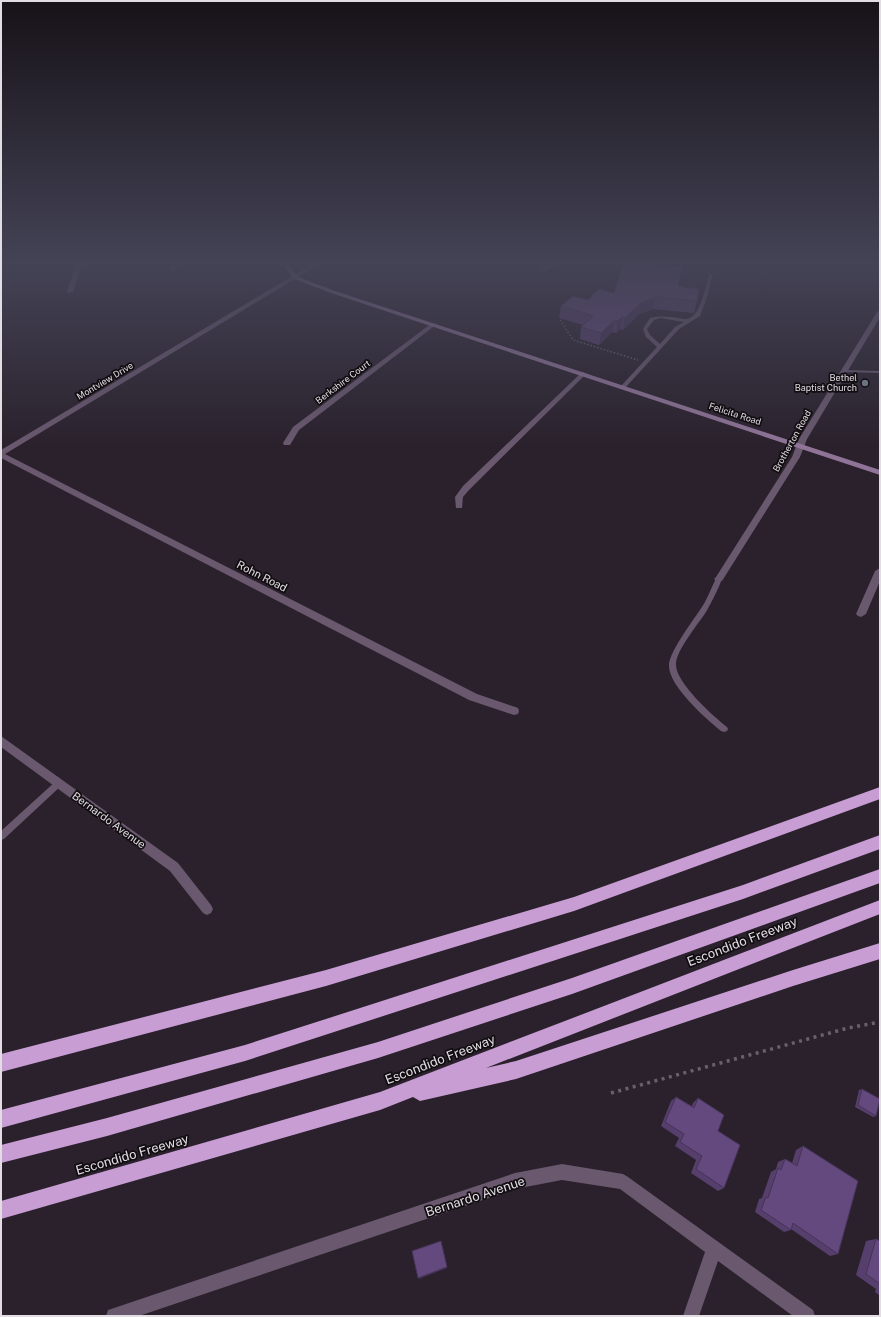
<svg xmlns="http://www.w3.org/2000/svg" width="881" height="1317" viewBox="0 0 881 1317" font-family="'Public Sans',sans-serif">
<style>
.lines{fill:none;stroke-linecap:round;stroke-linejoin:round}
.path-far1{stroke:#69616a;stroke-width:1.5;stroke-dasharray:1.5 2;stroke-linecap:butt}
.path{stroke:#69616a;stroke-width:3.5;stroke-dasharray:3 4.5;stroke-linecap:butt}
.lane{fill:#69586e;fill-rule:evenodd}
.street{fill:#69586e;fill-rule:evenodd}
.secondary{fill:#8f7497;fill-rule:evenodd}
.highway{fill:#c89dd4;fill-rule:evenodd}
.wall{fill:#563f6c}
.shaded-wall{fill:#463358}
.building{fill:#64497e;stroke:#463358}
.worship-dot{fill:#6b7280;stroke:#110d11;stroke-width:1.5}
.labels{text-anchor:middle;stroke-width:3.5;stroke-linejoin:round;paint-order:stroke}
.far-poi-label{font-size:9px;fill:#e2dce3;stroke:#110d11;text-anchor:end}
.far-street-label{font-size:9px;fill:#e2dce3;stroke:#110d11}
.street-label{font-size:11px;fill:#e2dce3;stroke:#110d11}
.near-street-label{font-size:13px;fill:#e2dce3;stroke:#110d11}
</style>
<rect width="100%" height="100%" fill="#2a212c"/>
<g class="lines">
<!-- path-far1 -->
<path class="path-far1" d="M 560,320 L 573,340 L 638,360"/>
<!-- path -->
<path class="path" d="M 611,1093 L 848,1028 L 880,1022"/>
<!-- lane -->
<path class="lane" d="M 710,273 L 713,274 L 706,300 L 700,316 L 679,329 L 625,388 L 621,388 L 621,386 L 657,347 L 646,337 L 643,329 L 650,318 C 663,315 672,317 684,319 C 701,321 705,285 710,273 ZM 660,318 L 684,322 L 675,327 L 660,344 L 650,335 L 647,329 L 654,320 Z
M 842,370 L 880,371 L 880,373 L 844,372 L 842,372 Z
M 717,577 L 721,577 L 722,579 C 718,590 712,601 706,612 C 698,624 676,651 676,664 C 675,682 713,716 727,727 L 728,729 L 727,731 L 724,732 L 721,731 C 706,719 669,686 669,666 C 668,652 697,616 705,602 C 709,594 712,586 717,577 Z
M 59,780 L 62,781 L 63,783 L 62,785 L 4,839 L 1,840 L 1,831 L 56,781 Z"/>
<!-- street -->
<path class="street" d="M 77,262 L 83,262 L 73,292 L 68,293 L 67,292 Z
M 173,262 L 179,262 L 176,269 L 173,271 L 170,269 Z
M 316,262 L 323,262 L 5,454 L 477,694 L 518,708 L 519,711 L 518,714 L 514,715 L 469,700 L 1,458 L 1,450 Z
M 550,262 L 557,262 L 546,271 L 542,271 L 542,269 Z
M 880,310 L 880,317 L 807,439 L 800,457 L 722,581 L 716,581 L 714,579 L 716,577 L 792,457 L 799,439 L 877,312 Z
M 432,323 L 437,324 L 299,430 L 290,445 L 284,445 L 283,443 L 293,427 Z
M 583,372 L 587,374 L 585,375 L 469,490 L 463,497 L 462,508 L 456,508 L 455,497 L 463,486 L 581,373 Z
M 880,568 L 880,581 L 866,614 L 861,617 L 858,616 L 856,614 L 875,571 Z
M 1,736 L 178,863 L 211,905 L 213,909 L 211,913 L 207,915 L 203,913 L 170,871 L 1,747 Z
M 562,1164 L 623,1174 L 628,1177 L 813,1310 L 815,1316 L 793,1316 L 718,1261 L 699,1316 L 683,1316 L 705,1252 L 620,1189 L 562,1180 L 515,1189 L 139,1316 L 106,1316 L 108,1310 L 114,1308 L 515,1173 Z"/>
<!-- secondary -->
<path class="secondary" d="M 281,262 L 287,262 L 298,277 L 335,291 L 880,470 L 880,475 L 331,293 L 294,279 Z"/>
<!-- highway -->
<path class="highway" d="M 880,787 L 880,799 L 574,911 L 326,986 L 1,1072 L 1,1054 L 326,970 L 574,897 Z
M 880,835 L 880,849 L 743,899 L 245,1061 L 1,1128 L 1,1110 L 245,1045 L 743,885 Z
M 880,869 L 880,883 L 572,994 L 378,1058 L 107,1136 L 1,1163 L 1,1145 L 107,1118 L 378,1042 L 572,978 Z
M 880,900 L 880,914 L 486,1068 L 516,1061 L 793,970 L 880,943 L 880,959 L 793,986 L 516,1079 L 420,1101 L 413,1097 L 380,1110 L 1,1219 L 1,1201 L 380,1092 Z"/>
</g>
<!-- wall -->
<path class="wall" d="M 624,262 L 650,262 L 650,263 L 678,286 L 697,301 L 694,313 L 653,309 L 639,314 L 623,330 L 620,329 L 616,333 L 612,332 L 599,345 L 580,339 L 581,327 L 583,325 L 559,318 L 561,306 L 614,293 Z
M 862,1089 L 876,1116 L 873,1117 L 855,1107 L 859,1090 Z
M 676,1097 L 692,1106 L 693,1103 L 698,1098 L 718,1131 L 724,1188 L 718,1191 L 691,1173 L 696,1160 L 675,1146 L 679,1138 L 661,1126 L 671,1101 Z
M 803,1146 L 838,1254 L 830,1256 L 791,1229 L 791,1230 L 784,1232 L 755,1212 L 759,1199 L 762,1198 L 771,1172 L 776,1169 L 778,1162 L 785,1159 L 792,1163 L 796,1150 Z
M 876,1239 L 880,1241 L 880,1296 L 875,1292 L 876,1289 L 856,1275 L 866,1241 Z"/>
<!-- shaded-wall -->
<path class="shaded-wall" d="M 656,297 L 653,309 L 639,314 L 623,330 L 625,318 L 642,302 Z
M 622,317 L 620,329 L 616,333 L 618,321 Z
M 615,320 L 612,332 L 599,345 L 601,333 Z
M 447,1267 L 447,1268 L 419,1279 L 418,1278 Z"/>
<!-- building -->
<path class="building" d="M 624,262 L 650,262 L 649,263 L 682,267 L 678,286 L 699,289 L 697,301 L 656,297 L 642,302 L 625,318 L 622,317 L 618,321 L 615,320 L 601,333 L 581,327 L 593,316 L 561,306 L 573,296 L 588,300 L 599,289 L 614,293 Z
M 862,1089 L 880,1099 L 876,1116 L 858,1105 Z
M 676,1097 L 694,1108 L 698,1098 L 724,1115 L 718,1131 L 740,1145 L 724,1188 L 696,1169 L 702,1156 L 680,1142 L 684,1134 L 665,1122 Z
M 803,1146 L 858,1181 L 838,1254 L 793,1223 L 791,1230 L 761,1210 L 766,1197 L 768,1198 L 778,1168 L 781,1170 L 785,1159 L 797,1166 Z
M 876,1239 L 880,1241 L 880,1284 L 866,1274 Z
M 441,1241 L 447,1267 L 418,1278 L 412,1251 Z"/>
<!-- sky -->
<linearGradient id="sky" x2="0" y2="1"><stop stop-color="#171218"/><stop offset="0.59" stop-color="#444356"/><stop offset="1" stop-color="#444356" stop-opacity="0"/></linearGradient>
<rect width="881" height="446" fill="url(#sky)"/>
<!-- markers -->
<circle class="worship-dot" cx="865" cy="383" r="4"/>
<g class="labels">
<!-- far-poi labels -->
<g class="far-poi-label">
<text x="857" y="381">Bethel<tspan x="857" dy="10">Baptist Church</tspan></text>
</g>
<!-- far-street labels -->
<g class="far-street-label">
<text transform="translate(105 381) rotate(-31)" y="3">Montview Drive</text>
<text transform="translate(343 382) rotate(-37)" y="3">Berkshire Court</text>
<text transform="translate(735 414) rotate(18)" y="3">Felicita Road</text>
<text transform="translate(792 441) rotate(-61)" y="3">Brotherton Road</text>
</g>
<!-- street labels -->
<g class="street-label">
<text transform="translate(262 576) rotate(27)" y="4">Rohn Road</text>
<text transform="translate(109 820) rotate(36)" y="4">Bernardo Avenue</text>
</g>
<!-- near-street labels -->
<g class="near-street-label">
<text transform="translate(742 941) rotate(-21)" y="5">Escondido Freeway</text>
<text transform="translate(440 1059) rotate(-21)" y="5">Escondido Freeway</text>
<text transform="translate(132 1154) rotate(-16)" y="5">Escondido Freeway</text>
<text transform="translate(475 1196) rotate(-18)" y="5">Bernardo Avenue</text>
</g>
</g>
<!-- border -->
<rect width="881" height="1317" fill="none" stroke="#e2dce3" stroke-width="4"/>
</svg>
